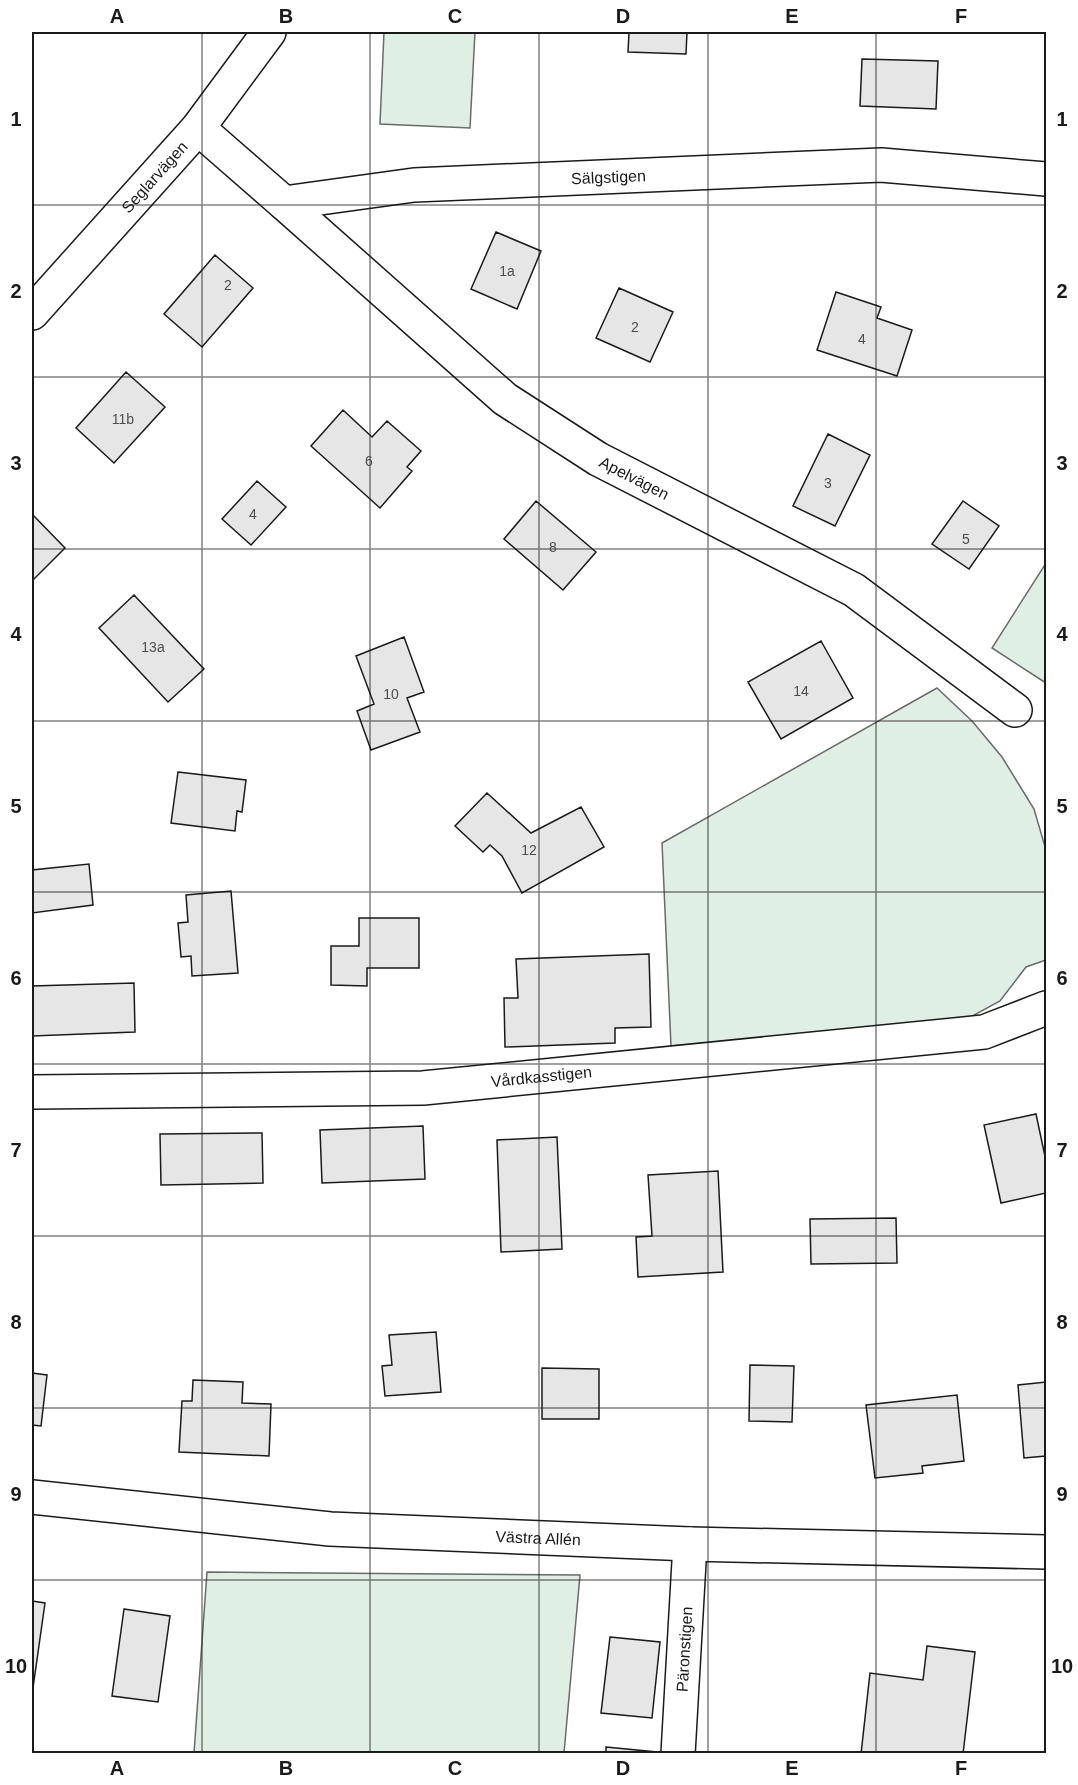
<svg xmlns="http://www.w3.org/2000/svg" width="1078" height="1785" viewBox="0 0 1078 1785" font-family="Arial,sans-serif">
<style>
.green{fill:#e0efe3;stroke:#6a6a6a;stroke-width:1.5}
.building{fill:#e6e6e6;stroke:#1a1a1a;stroke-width:1.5}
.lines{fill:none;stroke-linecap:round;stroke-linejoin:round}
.street-casing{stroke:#1a1a1a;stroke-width:36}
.street{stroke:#fff;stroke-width:33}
.grid{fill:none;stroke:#1a1a1a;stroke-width:1.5;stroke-opacity:0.55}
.labels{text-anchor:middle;stroke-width:4.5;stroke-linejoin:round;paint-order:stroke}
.number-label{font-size:14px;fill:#4d4d4d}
.street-label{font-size:16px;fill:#1a1a1a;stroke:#fff}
.neatline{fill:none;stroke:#1a1a1a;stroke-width:2}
.grid-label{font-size:20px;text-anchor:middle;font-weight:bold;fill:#1a1a1a}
</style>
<rect width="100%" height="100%" fill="#fff"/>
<!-- green -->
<path class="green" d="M 384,32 L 475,32 L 470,128 L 380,124 Z
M 1046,563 L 1046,683 L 992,648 Z
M 937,688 L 972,721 L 1002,757 L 1034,809 L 1046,850 L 1046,960 L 1026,967 L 1000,1001 L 965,1020 L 671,1046 L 662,843 Z
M 207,1572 L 580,1575 L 564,1753 L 194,1753 Z"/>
<!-- building -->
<path class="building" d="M 629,32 L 687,32 L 686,54 L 628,52 Z
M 862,59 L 938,61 L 936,109 L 860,106 Z
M 496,232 L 541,251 L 517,309 L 471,289 Z
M 215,255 L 253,288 L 202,347 L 164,314 Z
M 619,288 L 673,312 L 650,362 L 596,338 Z
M 836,292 L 881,307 L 877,318 L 912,330 L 897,376 L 817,350 Z
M 126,372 L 165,407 L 114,463 L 76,428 Z
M 343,410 L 372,437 L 387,421 L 421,451 L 407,467 L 412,471 L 380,508 L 311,446 Z
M 828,434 L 870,455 L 835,526 L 793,506 Z
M 257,481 L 286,507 L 251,545 L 222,519 Z
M 536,501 L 596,552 L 563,590 L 504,539 Z
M 963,501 L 999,526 L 969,569 L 932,544 Z
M 32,514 L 65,548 L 34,579 L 32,577 Z
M 134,595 L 204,669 L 168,702 L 99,628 Z
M 404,637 L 424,692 L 407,698 L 420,732 L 371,750 L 357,711 L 374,704 L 356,656 Z
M 821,641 L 853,698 L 781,739 L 748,682 Z
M 178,772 L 246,780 L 242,812 L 237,811 L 235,831 L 171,823 Z
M 487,793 L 531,833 L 581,807 L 604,847 L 522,893 L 502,856 L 490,845 L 483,852 L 455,826 Z
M 89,864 L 93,905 L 32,913 L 32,870 Z
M 231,891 L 238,973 L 192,976 L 191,956 L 181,957 L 178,923 L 188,922 L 186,895 Z
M 359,918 L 419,918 L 419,968 L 367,968 L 367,986 L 331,985 L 331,946 L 359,946 Z
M 649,954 L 651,1027 L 615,1028 L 615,1043 L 505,1047 L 504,998 L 518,998 L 516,959 Z
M 134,983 L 135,1032 L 32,1036 L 32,986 Z
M 1036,1114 L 1046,1161 L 1046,1193 L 1001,1203 L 984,1125 Z
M 423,1126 L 425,1179 L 322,1183 L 320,1130 Z
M 262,1133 L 263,1183 L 161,1185 L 160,1134 Z
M 557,1137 L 562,1249 L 501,1252 L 497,1140 Z
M 718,1171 L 723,1272 L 638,1277 L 636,1237 L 652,1236 L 648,1175 Z
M 896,1218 L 897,1263 L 811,1264 L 810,1219 Z
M 436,1332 L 441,1392 L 385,1396 L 382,1366 L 392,1365 L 389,1335 Z
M 750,1365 L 794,1366 L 792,1422 L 749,1421 Z
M 542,1368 L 599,1369 L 599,1419 L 542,1419 Z
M 32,1373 L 47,1375 L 41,1426 L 32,1425 Z
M 193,1380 L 243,1382 L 242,1403 L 271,1404 L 269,1456 L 179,1452 L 182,1401 L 192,1401 Z
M 1046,1382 L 1046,1456 L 1024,1458 L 1018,1385 Z
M 957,1395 L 964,1461 L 922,1466 L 923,1473 L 875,1478 L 866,1405 Z
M 32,1601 L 45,1603 L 32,1695 Z
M 124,1609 L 170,1616 L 158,1702 L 112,1696 Z
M 610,1637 L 660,1642 L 652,1718 L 601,1713 Z
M 927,1646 L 975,1652 L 963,1754 L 861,1754 L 870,1673 L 923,1680 Z
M 606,1747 L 657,1752 L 657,1754 L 606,1754 Z"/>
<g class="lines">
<defs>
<g id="street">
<path id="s1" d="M 198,128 L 284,203 L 414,185 L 881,165 L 1046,179"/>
<path id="s2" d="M 284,203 L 505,399 L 598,459 L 854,590 L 1015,710"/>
<path id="s3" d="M 32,313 L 198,128 L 269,32"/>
<path id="s4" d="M 32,1092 L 423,1088 L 984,1032 L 1046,1008"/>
<path id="s5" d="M 32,1497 L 330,1529 L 690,1544 L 1046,1552"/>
<path id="s6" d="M 678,1754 L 690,1544"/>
</g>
</defs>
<!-- street casing -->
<use href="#street" class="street-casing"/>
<!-- street -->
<use href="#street" class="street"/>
</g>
<!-- grid -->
<path class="grid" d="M 202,32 L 202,1754M 370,32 L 370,1754M 539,32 L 539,1754M 708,32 L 708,1754M 876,32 L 876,1754M 32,205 L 1046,205M 32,377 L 1046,377M 32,549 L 1046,549M 32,721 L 1046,721M 32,892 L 1046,892M 32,1064 L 1046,1064M 32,1236 L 1046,1236M 32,1408 L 1046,1408M 32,1580 L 1046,1580"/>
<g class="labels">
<!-- number labels -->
<g class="number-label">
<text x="507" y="276">1a</text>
<text x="228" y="290">2</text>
<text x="635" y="332">2</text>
<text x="862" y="344">4</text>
<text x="123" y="424">11b</text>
<text x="369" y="466">6</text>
<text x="828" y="488">3</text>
<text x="253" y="519">4</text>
<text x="966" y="544">5</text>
<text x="553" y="552">8</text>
<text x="153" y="652">13a</text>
<text x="801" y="696">14</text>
<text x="391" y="699">10</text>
<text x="529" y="855">12</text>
</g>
<!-- street labels -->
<g class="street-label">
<text dy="6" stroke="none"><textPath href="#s3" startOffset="183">Seglarvägen</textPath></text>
<text dy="6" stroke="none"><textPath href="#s1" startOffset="440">Sälgstigen</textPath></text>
<text dy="6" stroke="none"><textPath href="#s2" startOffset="447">Apelvägen</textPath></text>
<text dy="6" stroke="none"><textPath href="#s4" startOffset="510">Vårdkasstigen</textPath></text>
<text dy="6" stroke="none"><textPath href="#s5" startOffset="508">Västra Allén</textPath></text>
<text dy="6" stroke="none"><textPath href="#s6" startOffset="105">Päronstigen</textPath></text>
</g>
</g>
<!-- border -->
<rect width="1078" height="1785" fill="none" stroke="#ffffff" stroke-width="66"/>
<rect x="33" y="33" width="1012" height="1719" class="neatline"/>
<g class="grid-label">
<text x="117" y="23">A</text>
<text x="286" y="23">B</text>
<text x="455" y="23">C</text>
<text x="623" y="23">D</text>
<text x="792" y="23">E</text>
<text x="961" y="23">F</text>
<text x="16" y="126">1</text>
<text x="1062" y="126">1</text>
<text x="16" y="298">2</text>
<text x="1062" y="298">2</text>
<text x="16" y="470">3</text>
<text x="1062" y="470">3</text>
<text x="16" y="641">4</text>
<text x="1062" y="641">4</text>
<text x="16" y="813">5</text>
<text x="1062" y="813">5</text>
<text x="16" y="985">6</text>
<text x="1062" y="985">6</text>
<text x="16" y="1157">7</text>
<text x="1062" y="1157">7</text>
<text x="16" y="1329">8</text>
<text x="1062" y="1329">8</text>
<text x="16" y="1501">9</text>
<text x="1062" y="1501">9</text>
<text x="16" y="1673">10</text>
<text x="1062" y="1673">10</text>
<text x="117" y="1775">A</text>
<text x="286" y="1775">B</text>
<text x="455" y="1775">C</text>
<text x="623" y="1775">D</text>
<text x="792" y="1775">E</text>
<text x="961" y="1775">F</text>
</g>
</svg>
